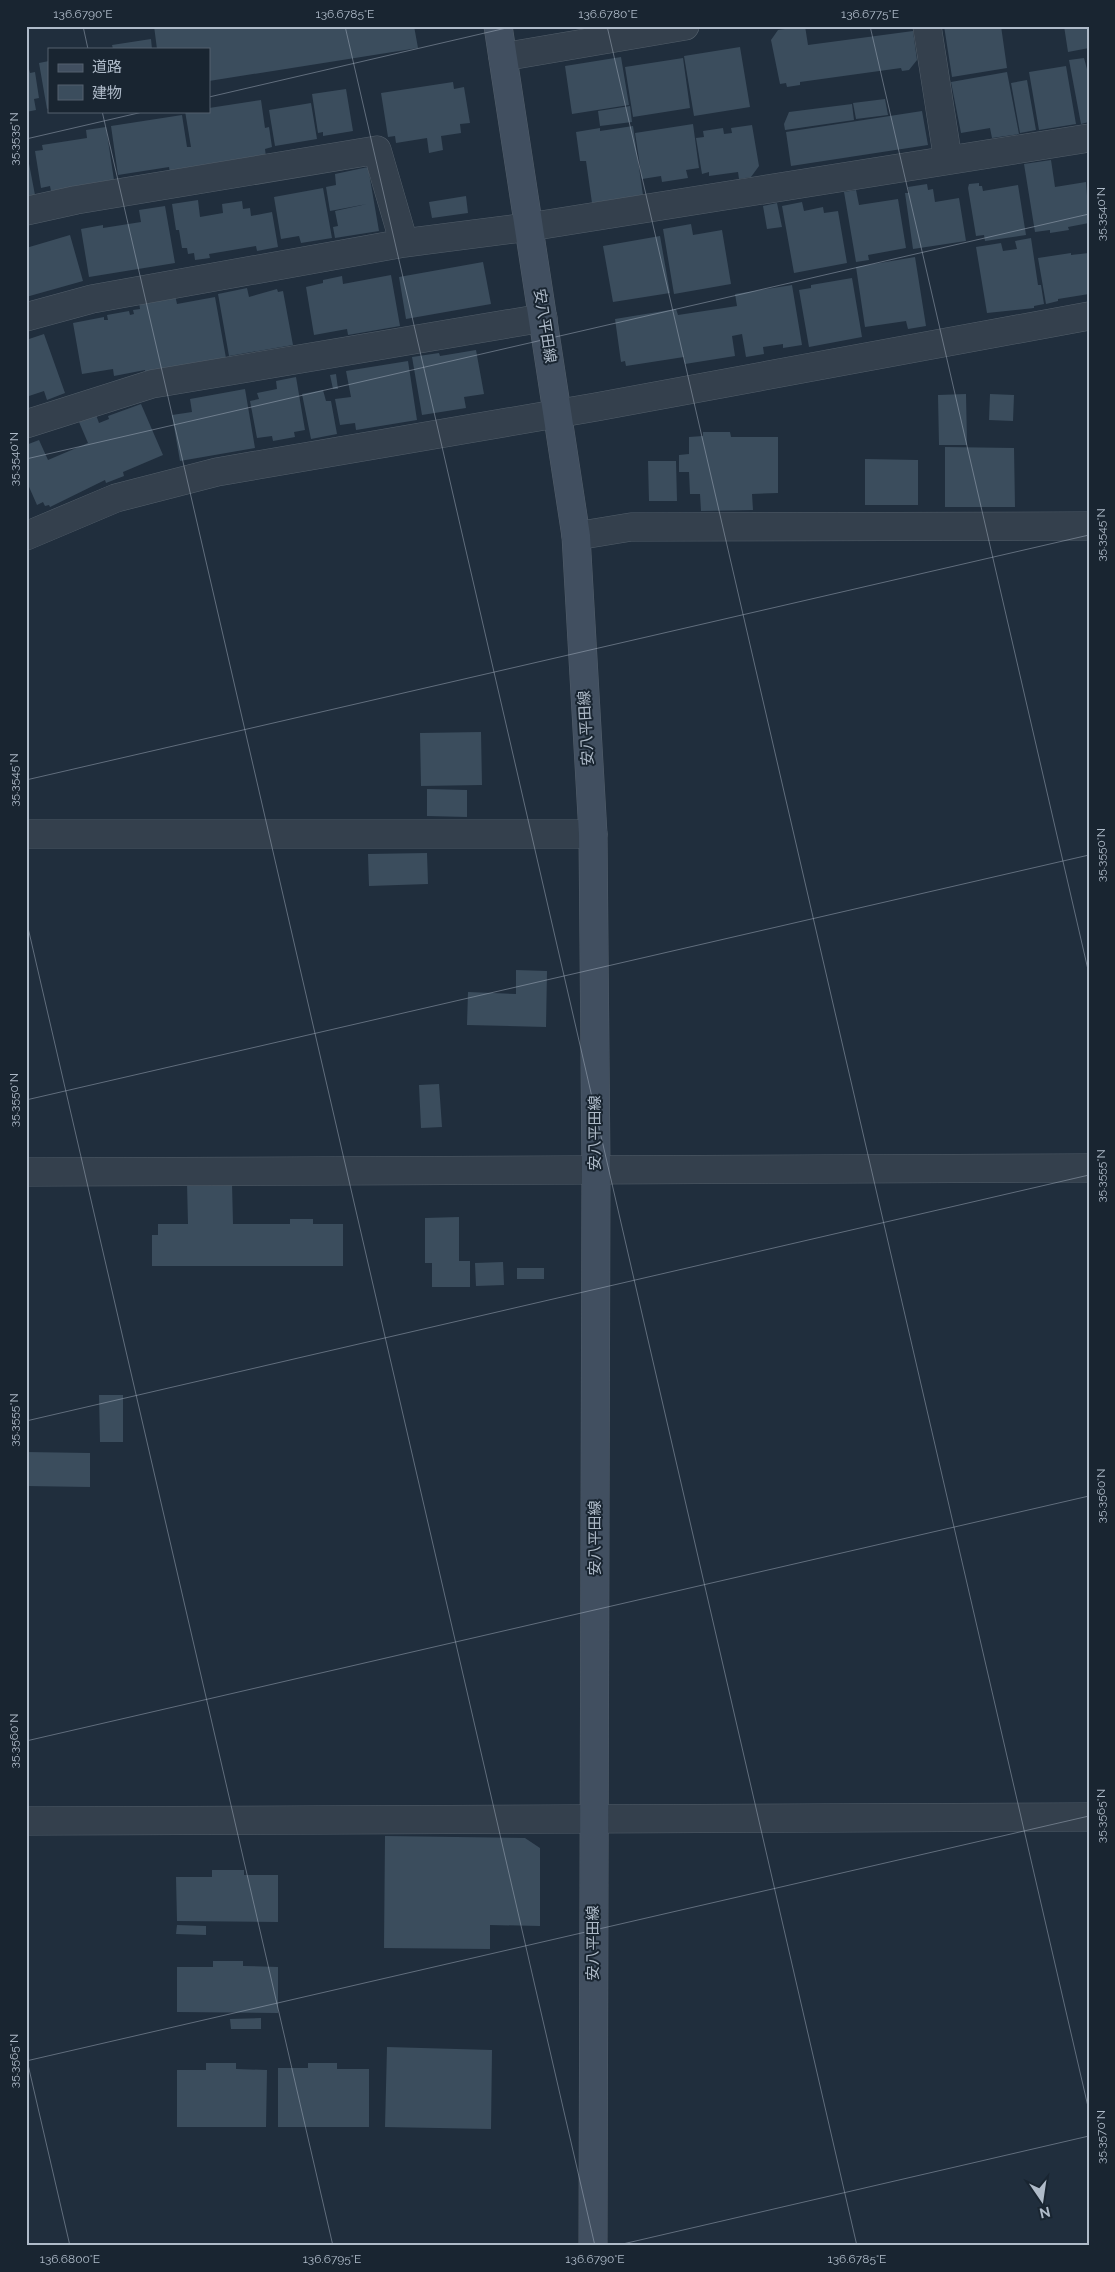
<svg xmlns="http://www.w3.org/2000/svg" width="1115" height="2272" viewBox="0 0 1115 2272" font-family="Raleway,'Noto Sans JP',sans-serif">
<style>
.building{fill:#3b4d5d}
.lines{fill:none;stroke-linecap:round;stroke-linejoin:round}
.minor-casing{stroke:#525e6a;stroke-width:29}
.secondary-casing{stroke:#525e6a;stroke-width:29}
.minor{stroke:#34404d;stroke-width:28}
.secondary{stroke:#414f60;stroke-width:28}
.ticks{fill:none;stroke:#afbbc9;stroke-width:1;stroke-opacity:0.45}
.labels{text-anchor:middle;stroke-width:4;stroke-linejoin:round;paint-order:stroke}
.street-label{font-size:15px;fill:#afbbc9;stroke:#192531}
.neatline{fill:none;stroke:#afbbc9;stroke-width:2}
.ticks-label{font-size:12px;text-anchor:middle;fill:#afbbc9}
</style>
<rect width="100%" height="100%" fill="#202e3d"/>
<!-- building -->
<path class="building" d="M 154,26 L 414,26 L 418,48 L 209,81 L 209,49 L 157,49 Z
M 805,26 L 808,45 L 913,31 L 917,60 L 909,70 L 902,71 L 901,68 L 800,82 L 800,85 L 787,87 L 786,83 L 780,84 L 771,40 L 778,30 Z
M 944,26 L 1001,26 L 1007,68 L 952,77 Z
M 1064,26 L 1089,26 L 1089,48 L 1068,52 Z
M 151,39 L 152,49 L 113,49 L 112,45 Z
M 740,47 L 750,107 L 694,116 L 684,56 Z
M 621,57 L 629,105 L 572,114 L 565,66 Z
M 683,58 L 690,108 L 633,117 L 625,67 Z
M 1084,58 L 1087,69 L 1089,69 L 1089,122 L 1081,124 L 1069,60 Z
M 49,61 L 49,108 L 47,109 L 39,63 Z
M 26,65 L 28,65 L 30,73 L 35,72 L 39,98 L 34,99 L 36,110 L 26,112 Z
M 1066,66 L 1076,124 L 1039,130 L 1029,72 Z
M 1007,72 L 1019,134 L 992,138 L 990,128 L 961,133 L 951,82 Z
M 1027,80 L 1036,130 L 1020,133 L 1011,83 Z
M 453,82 L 454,89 L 464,87 L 470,123 L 460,124 L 461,133 L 441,136 L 443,150 L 429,153 L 427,138 L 396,143 L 395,136 L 388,137 L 381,93 Z
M 346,89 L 353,131 L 323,136 L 323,132 L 318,133 L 312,94 Z
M 885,99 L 888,115 L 856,119 L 853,103 Z
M 261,100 L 265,128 L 269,127 L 272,147 L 265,149 L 266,157 L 170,173 L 169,167 L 118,175 L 111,126 L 182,115 L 187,147 L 191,147 L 185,111 L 209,111 L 209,108 Z
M 311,103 L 317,139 L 275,146 L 269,110 Z
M 852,104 L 854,120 L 785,130 L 784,124 L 789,112 Z
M 630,106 L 632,122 L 600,126 L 598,111 Z
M 922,111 L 928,145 L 791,166 L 786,132 Z
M 693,124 L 699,168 L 686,170 L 688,178 L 662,182 L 661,176 L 642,179 L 635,133 Z
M 752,125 L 759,166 L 751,177 L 739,179 L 738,172 L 709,176 L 709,172 L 702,174 L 696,138 L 704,137 L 703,131 L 723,128 L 724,134 L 732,133 L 731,128 Z
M 633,126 L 643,195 L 592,203 L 586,161 L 580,161 L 576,132 L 600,128 L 600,131 Z
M 106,127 L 114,180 L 51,191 L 50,186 L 41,188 L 35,151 L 43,150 L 42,145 L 87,138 L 86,130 Z
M 26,148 L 35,195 L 26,197 Z
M 1051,160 L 1055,187 L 1086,182 L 1089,223 L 1068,227 L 1069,230 L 1050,233 L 1050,230 L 1035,232 L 1024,164 Z
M 368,167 L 379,231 L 335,238 L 333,227 L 338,226 L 335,211 L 367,204 L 330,211 L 326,187 L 336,185 L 335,174 Z
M 979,183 L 979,186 L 982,186 L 983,191 L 1018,185 L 1026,235 L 985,241 L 984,235 L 976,236 L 968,188 L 969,184 Z
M 927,184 L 928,190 L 933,189 L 935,202 L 959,198 L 966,241 L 913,249 L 905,193 L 909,193 L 908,187 Z
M 323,188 L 332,238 L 301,243 L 299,236 L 281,239 L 274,197 Z
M 856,190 L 859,205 L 898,199 L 906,248 L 868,255 L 869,260 L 856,262 L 844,192 Z
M 466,196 L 468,213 L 432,218 L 429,202 Z
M 198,200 L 200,217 L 223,213 L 222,204 L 242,201 L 243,209 L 250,208 L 251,216 L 272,212 L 278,247 L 257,251 L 256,246 L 209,254 L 210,258 L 195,260 L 194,253 L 188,254 L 187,248 L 182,248 L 179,230 L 176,230 L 172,204 Z
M 802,202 L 804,211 L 823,207 L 824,213 L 838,211 L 847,263 L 794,273 L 782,206 Z
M 777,203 L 782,227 L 767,229 L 763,206 Z
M 165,206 L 175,263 L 89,277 L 81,229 L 103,225 L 103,228 L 141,222 L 139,210 Z
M 691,224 L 693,235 L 722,230 L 731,284 L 674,294 L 663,229 Z
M 70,235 L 83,281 L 26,297 L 26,248 Z
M 660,236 L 670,293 L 613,302 L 603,246 Z
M 1031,238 L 1038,285 L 1041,285 L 1044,304 L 1034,306 L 1034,308 L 987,313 L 976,247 L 1001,243 L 1003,251 L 1017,249 L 1015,241 Z
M 1071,253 L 1071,255 L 1089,253 L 1089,294 L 1058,299 L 1058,301 L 1046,304 L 1038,258 Z
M 915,257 L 926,326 L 908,329 L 906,321 L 865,327 L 856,267 Z
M 483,262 L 491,304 L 406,319 L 399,277 Z
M 391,275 L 400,326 L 348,335 L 347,329 L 314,335 L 306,287 L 323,283 L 323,280 L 342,276 L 343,284 Z
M 852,278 L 862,337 L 809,347 L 799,290 L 811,288 L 811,285 Z
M 792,285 L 802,345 L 783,348 L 783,344 L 763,347 L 764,354 L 746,357 L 742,334 L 732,336 L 735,356 L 685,364 L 684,357 L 626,366 L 625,361 L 621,362 L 615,319 L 676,309 L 678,315 L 737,306 L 735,294 Z
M 247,288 L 249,297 L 277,289 L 278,292 L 283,291 L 293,345 L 229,356 L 218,294 Z
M 175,295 L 177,304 L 215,297 L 226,358 L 145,372 L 145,370 L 114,376 L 113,369 L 82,374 L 73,323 L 104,317 L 104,320 L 108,320 L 107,315 L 129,311 L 130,315 L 134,314 L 133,310 L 140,309 L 139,302 Z
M 44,334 L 65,393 L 47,400 L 44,391 L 26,397 L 26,346 L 28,345 L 26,340 Z
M 476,350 L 484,394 L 464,397 L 466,408 L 422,415 L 412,357 L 439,353 L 440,356 Z
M 408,361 L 417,420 L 356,430 L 355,423 L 340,425 L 335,399 L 351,397 L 346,371 Z
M 336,374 L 338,389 L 333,389 L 330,375 Z
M 296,377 L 305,430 L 294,432 L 295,437 L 273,441 L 272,436 L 257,438 L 250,401 L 259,399 L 257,393 L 277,389 L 276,381 Z
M 245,389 L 255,448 L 180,461 L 172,415 L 192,412 L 190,399 Z
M 323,390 L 326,401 L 331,401 L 337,434 L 311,439 L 302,394 Z
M 966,394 L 967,445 L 939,445 L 938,395 Z
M 990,394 L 1014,395 L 1013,421 L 989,420 Z
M 141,404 L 163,455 L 123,472 L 124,476 L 106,483 L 105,480 L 50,507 L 49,505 L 45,506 L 43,502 L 37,505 L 26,480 L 26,473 L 29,472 L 26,464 L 26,445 L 39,440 L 48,460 L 88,443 L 79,422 L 96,415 L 99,423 L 109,419 L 108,416 Z
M 703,432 L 730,432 L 731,437 L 778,437 L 778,493 L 752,494 L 753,510 L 701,511 L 700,494 L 690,494 L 689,472 L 679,472 L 679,455 L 689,454 L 689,437 L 703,436 Z
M 945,447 L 1014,448 L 1015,507 L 945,507 Z
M 865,459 L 918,460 L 918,505 L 865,505 Z
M 648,461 L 676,461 L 677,501 L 649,501 Z
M 481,732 L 482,785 L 421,786 L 420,733 Z
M 427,789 L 467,790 L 467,817 L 427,816 Z
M 427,853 L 428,884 L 369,886 L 368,854 Z
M 516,970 L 547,971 L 546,1027 L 467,1025 L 468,992 L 516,994 Z
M 439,1084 L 442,1127 L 421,1128 L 419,1085 Z
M 187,1183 L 232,1183 L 233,1224 L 290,1224 L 290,1219 L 313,1219 L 313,1224 L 343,1224 L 343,1266 L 152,1266 L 152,1235 L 158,1235 L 158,1224 L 188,1224 Z
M 459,1217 L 459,1261 L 470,1261 L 470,1287 L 432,1287 L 432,1263 L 425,1263 L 425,1218 Z
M 503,1262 L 504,1285 L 476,1286 L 475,1263 Z
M 517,1268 L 544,1268 L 544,1279 L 517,1279 Z
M 99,1395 L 123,1395 L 123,1442 L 100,1442 Z
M 26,1452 L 90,1453 L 90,1487 L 26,1486 Z
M 385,1836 L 525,1838 L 540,1848 L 540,1926 L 490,1925 L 490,1949 L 384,1948 Z
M 212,1870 L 244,1870 L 244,1875 L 278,1875 L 278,1922 L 177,1921 L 176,1877 L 212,1877 Z
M 177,1925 L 206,1926 L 206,1935 L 176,1934 Z
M 213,1961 L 243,1961 L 243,1966 L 278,1967 L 278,2013 L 177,2012 L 177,1967 L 213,1967 Z
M 261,2018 L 261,2029 L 231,2029 L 230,2019 Z
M 387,2047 L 492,2050 L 491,2129 L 385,2127 Z
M 206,2063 L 236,2063 L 236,2069 L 267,2070 L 266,2127 L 177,2127 L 177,2070 L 206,2070 Z
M 308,2063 L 337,2063 L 337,2069 L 369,2069 L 369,2127 L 278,2127 L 278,2068 L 308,2068 Z"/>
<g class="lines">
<defs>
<path id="minor" d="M 927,26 L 948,160
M 503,57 L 685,26
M 26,211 L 76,200 L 377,150 L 404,243
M 26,317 L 92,299 L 404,243 L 529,227 L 1089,138
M 26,424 L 152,384 L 543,318
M 26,536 L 116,498 L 217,472 L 596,407 L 1089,316
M 576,536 L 631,527 L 1089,526
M 26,834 L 593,834
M 26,1172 L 1089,1168
M 26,1821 L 1089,1817"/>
<path id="secondary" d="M 498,26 L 576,536 L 593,834 L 596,1169 L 593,2246"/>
</defs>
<!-- minor casing -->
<use href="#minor" class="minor-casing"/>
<!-- secondary casing -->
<use href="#secondary" class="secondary-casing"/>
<!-- minor -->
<use href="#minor" class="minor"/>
<!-- secondary -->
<use href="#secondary" class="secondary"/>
</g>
<!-- ticks -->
<path class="ticks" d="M 83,26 L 88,49M 345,26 L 857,2246M 607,26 L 1089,2111M 870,26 L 1089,974M 209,97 L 515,26M 102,111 L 595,2246M 26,139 L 147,111M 26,459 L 1089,214M 26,780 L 1089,535M 26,919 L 333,2246M 26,1100 L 1089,855M 26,1421 L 1089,1175M 26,1741 L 1089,1496M 26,2056 L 70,2246M 26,2061 L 1089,1816M 614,2246 L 1089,2136"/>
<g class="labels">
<!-- street labels -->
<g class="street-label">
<text transform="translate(545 326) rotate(81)" y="5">安八平田線</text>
<text transform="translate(586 728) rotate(-93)" y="5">安八平田線</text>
<text transform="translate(595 1133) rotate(-90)" y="5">安八平田線</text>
<text transform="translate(595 1538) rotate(-90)" y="5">安八平田線</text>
<text transform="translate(593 1943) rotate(-90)" y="5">安八平田線</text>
</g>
</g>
<!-- border -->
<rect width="1115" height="2272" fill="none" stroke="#192531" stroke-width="55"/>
<!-- legend -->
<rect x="48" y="48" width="162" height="65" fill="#192531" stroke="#55616e"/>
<rect x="58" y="64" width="25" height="8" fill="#414f60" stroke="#55616e"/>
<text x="92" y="72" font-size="15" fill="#afbbc9">道路</text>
<rect x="58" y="85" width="25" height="15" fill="#3b4d5d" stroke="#55616e"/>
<text x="92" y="98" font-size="15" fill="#afbbc9">建物</text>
<!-- north arrow -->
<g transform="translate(1042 2200) rotate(167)" stroke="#192531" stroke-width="4" paint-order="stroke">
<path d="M0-4L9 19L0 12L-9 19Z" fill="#afbbc9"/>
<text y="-8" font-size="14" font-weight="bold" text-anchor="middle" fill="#afbbc9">N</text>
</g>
<rect x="28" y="28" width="1060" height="2216" class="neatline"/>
<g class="ticks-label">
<text x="83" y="18">136.6790°E</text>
<text x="345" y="18">136.6785°E</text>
<text x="608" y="18">136.6780°E</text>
<text x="870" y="18">136.6775°E</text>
<text transform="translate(14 139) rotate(-90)" y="4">35.3535°N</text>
<text transform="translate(1101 214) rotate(-90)" y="4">35.3540°N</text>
<text transform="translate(14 459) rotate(-90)" y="4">35.3540°N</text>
<text transform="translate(1101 535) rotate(-90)" y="4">35.3545°N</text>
<text transform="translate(14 780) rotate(-90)" y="4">35.3545°N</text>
<text transform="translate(1101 855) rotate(-90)" y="4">35.3550°N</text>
<text transform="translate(14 1100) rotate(-90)" y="4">35.3550°N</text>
<text transform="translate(1101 1176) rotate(-90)" y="4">35.3555°N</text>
<text transform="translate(14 1420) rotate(-90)" y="4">35.3555°N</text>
<text transform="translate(1101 1496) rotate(-90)" y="4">35.3560°N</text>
<text transform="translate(14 1741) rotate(-90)" y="4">35.3560°N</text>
<text transform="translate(1101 1816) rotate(-90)" y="4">35.3565°N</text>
<text transform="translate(14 2061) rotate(-90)" y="4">35.3565°N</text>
<text transform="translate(1101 2137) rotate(-90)" y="4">35.3570°N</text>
<text x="70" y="2263">136.6800°E</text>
<text x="332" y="2263">136.6795°E</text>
<text x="595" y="2263">136.6790°E</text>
<text x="857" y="2263">136.6785°E</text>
</g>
</svg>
